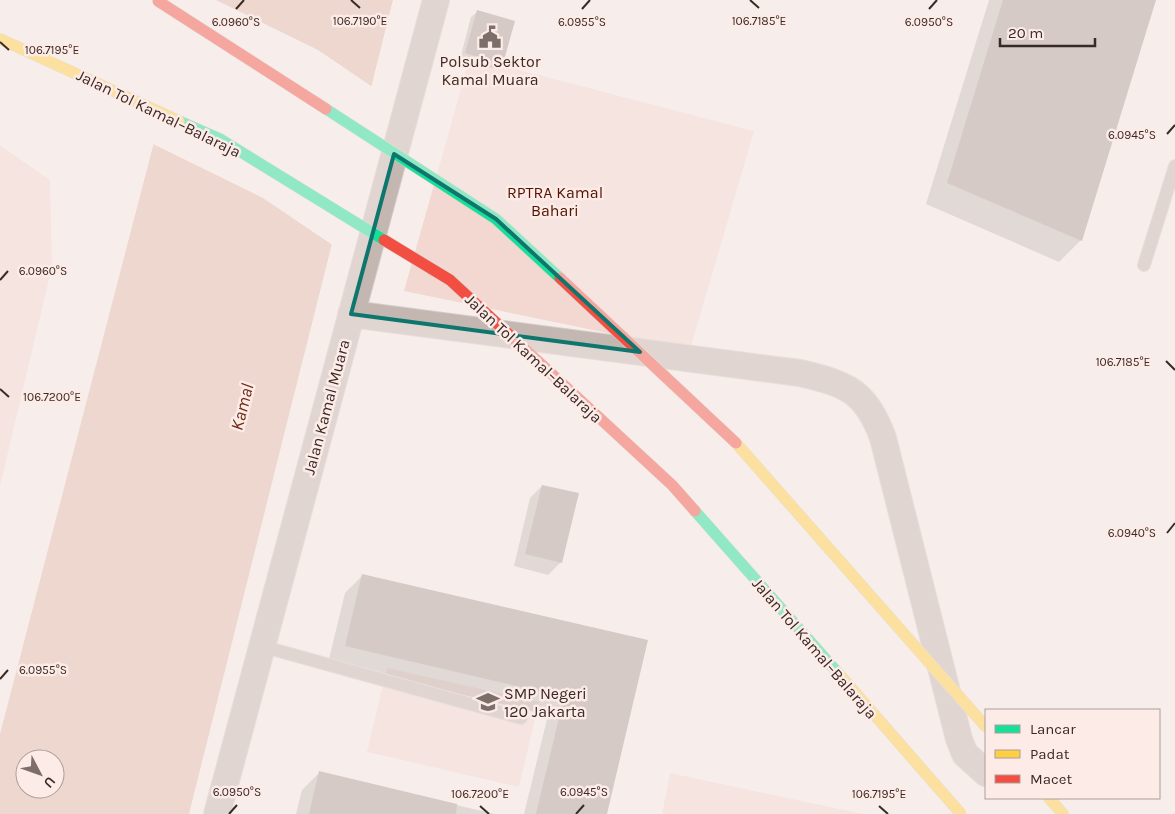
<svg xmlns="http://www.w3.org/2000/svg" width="1175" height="814" viewBox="0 0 1175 814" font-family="Karla,sans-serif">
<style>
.green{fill:#f2d8d0}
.water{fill:#e3baad;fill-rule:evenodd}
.pier{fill:#f7eeeb}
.shadow{fill:#0003}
.building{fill:#ab9e99}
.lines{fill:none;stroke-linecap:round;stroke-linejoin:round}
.lane-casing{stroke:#d4ccc8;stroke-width:14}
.street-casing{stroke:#d4ccc8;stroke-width:28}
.slow-casing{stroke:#d4ccc8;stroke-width:12}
.lane{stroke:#c4b6b0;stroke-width:12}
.street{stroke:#c4b6b0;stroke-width:26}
.slow{stroke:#ffcf43;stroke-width:11}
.fast-bridge-casing{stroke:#d4ccc8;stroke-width:12;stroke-linecap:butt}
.slow-bridge-casing{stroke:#d4ccc8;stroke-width:12;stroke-linecap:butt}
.jam-bridge-casing{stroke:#d4ccc8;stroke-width:12;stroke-linecap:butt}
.fast-bridge{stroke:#16e098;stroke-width:11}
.slow-bridge{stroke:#ffcf43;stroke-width:11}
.jam-bridge{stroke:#f24e42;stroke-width:11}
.marked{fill:none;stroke:#0f766e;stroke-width:4;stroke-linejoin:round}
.ticks{fill:none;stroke:#3a2a25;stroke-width:2}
.labels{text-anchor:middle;stroke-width:5;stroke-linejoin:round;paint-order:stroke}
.poi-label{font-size:16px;fill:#3a2a25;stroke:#fcebe6}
.street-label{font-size:16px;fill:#3a2a25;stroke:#fcebe6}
.park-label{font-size:16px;fill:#531300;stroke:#fcebe6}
.water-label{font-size:18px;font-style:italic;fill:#6f2e18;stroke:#fcebe6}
.ticks-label{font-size:12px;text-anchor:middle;fill:#3a2a25;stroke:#fcebe6;stroke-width:5;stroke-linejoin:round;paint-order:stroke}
</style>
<rect width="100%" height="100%" fill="#f7eeeb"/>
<!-- green -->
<path class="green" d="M 470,57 L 754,131 L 690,350 L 404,291 Z
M 0,145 L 50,180 L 52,267 L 0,486 Z
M 387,668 L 539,702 L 519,787 L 367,752 Z
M 670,773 L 863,814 L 662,814 Z"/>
<!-- water -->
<path class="water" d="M 191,0 L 393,0 L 189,814 L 0,814 L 0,734 ZM 25,759 L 55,759 L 55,789 L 25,789 Z"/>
<!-- pier -->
<path class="pier" d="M 189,0 L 216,0 L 318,50 L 374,88 L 334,246 L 263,198 L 151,143 Z"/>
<!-- shadow -->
<path class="shadow" d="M 989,0 L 1155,0 L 1081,240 L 1059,262 L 926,204 Z
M 477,12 L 502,63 L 496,69 L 460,59 L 471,17 Z
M 542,486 L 577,494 L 560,563 L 548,575 L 514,566 L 530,498 Z
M 363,575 L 646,641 L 605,814 L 524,814 L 548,715 L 328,663 L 345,593 Z
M 319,773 L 495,814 L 296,814 L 302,790 Z"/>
<!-- building -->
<path class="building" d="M 1003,0 L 1156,0 L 1082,241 L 947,183 Z
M 477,10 L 515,21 L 503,64 L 465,53 Z
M 542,485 L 579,493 L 562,563 L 525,554 Z
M 362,574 L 648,640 L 607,814 L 536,814 L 564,697 L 345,646 Z
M 319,771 L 457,804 L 456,814 L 309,814 Z"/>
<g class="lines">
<defs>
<path id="lane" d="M 1144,265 L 1175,166
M 261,646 L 521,718"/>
<path id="street" d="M 351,314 L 800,373 C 847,384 866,391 883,438 L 959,739 L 965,754 L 986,773
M 217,814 L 436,0"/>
<path id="slow" d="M 1049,798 L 1063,814"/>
</defs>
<!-- lane casing -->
<use href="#lane" class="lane-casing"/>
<!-- street casing -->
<use href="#street" class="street-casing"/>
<!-- slow casing -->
<use href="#slow" class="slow-casing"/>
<!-- lane -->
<use href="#lane" class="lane"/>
<!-- street -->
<use href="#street" class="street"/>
<!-- slow -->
<use href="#slow" class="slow"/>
<defs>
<path id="fast-bridge" d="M 326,109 L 496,219 L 560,278
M 179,121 L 220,139 L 384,240
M 695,511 L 838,673"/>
<path id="slow-bridge" d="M 0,39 L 179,121
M 736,443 L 986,727
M 838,673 L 961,814"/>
<path id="jam-bridge" d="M 158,1 L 326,109
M 384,240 L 450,280 L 672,485 L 695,511
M 560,278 L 736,443"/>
</defs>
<!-- fast-bridge casing -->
<use href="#fast-bridge" class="fast-bridge-casing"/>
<!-- slow-bridge casing -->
<use href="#slow-bridge" class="slow-bridge-casing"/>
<!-- jam-bridge casing -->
<use href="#jam-bridge" class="jam-bridge-casing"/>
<!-- fast-bridge -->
<use href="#fast-bridge" class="fast-bridge"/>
<!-- slow-bridge -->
<use href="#slow-bridge" class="slow-bridge"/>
<!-- jam-bridge -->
<use href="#jam-bridge" class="jam-bridge"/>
</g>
<!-- marked area -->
<path d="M0 0H1175V814H0ZM 394,154 L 496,219 L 640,352 L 351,314 Z" fill="#f7eeeb" fill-opacity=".55" fill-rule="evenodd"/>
<path class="marked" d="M 394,154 L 496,219 L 640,352 L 351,314 Z"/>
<!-- ticks -->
<path class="ticks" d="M 351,0 L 360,8M 750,0 L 759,8M 236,9 L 244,0M 582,9 L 590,0M 929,9 L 937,0M 0,42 L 9,50M 1167,134 L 1175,125M 0,280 L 8,271M 1166,361 L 1175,370M 0,389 L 9,397M 1167,533 L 1175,523M 0,679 L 8,670M 480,806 L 489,814M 879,806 L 888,814M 229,814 L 237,805M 576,814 L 584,805"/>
<!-- icons -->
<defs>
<symbol id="civic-bare" viewBox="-9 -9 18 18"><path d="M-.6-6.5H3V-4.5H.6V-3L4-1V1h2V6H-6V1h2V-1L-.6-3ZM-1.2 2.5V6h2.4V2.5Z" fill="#7c6f6a" stroke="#fcebe6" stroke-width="2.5" paint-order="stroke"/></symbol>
<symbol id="school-bare" viewBox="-9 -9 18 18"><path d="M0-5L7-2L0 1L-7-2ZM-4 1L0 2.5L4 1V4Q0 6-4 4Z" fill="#7c6f6a" stroke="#fcebe6" stroke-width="2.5" paint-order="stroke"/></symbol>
</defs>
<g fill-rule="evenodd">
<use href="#civic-bare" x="474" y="21" width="32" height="32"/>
<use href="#school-bare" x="472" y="686" width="32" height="32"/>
</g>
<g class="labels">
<!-- poi labels -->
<g class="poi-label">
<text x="490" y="67">Polsub Sektor<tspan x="490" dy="18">Kamal Muara</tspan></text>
<text x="504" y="699" text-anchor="start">SMP Negeri<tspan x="504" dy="18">120 Jakarta</tspan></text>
</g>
<!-- street labels -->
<g class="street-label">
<text transform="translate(159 113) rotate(26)" y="6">Jalan Tol Kamal–Balaraja</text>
<text transform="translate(534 358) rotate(43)" y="6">Jalan Tol Kamal–Balaraja</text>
<text transform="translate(326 407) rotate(-75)" y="6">Jalan Kamal Muara</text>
<text transform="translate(815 648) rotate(49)" y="6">Jalan Tol Kamal–Balaraja</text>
</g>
<!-- park labels -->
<g class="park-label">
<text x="555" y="198">RPTRA Kamal<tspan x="555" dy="18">Bahari</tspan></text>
</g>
<!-- water labels -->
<g class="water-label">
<text transform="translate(242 407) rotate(-76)" y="6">Kamal</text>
</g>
</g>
<g class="ticks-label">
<text x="360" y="25">106.7190°E</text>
<text x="759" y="25">106.7185°E</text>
<text x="929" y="26">6.0950°S</text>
<text x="236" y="26">6.0960°S</text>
<text x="582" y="26">6.0955°S</text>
<text x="52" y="54">106.7195°E</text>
<text x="1132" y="139">6.0945°S</text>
<text x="43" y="275">6.0960°S</text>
<text x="1123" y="366">106.7185°E</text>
<text x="52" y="401">106.7200°E</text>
<text x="1132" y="537">6.0940°S</text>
<text x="43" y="674">6.0955°S</text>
<text x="237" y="796">6.0950°S</text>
<text x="584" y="796">6.0945°S</text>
<text x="480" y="798">106.7200°E</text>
<text x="879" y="798">106.7195°E</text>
</g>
<!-- legend -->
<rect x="985" y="709" width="175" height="90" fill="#fcebe6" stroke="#ae9e99"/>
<rect x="995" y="725" width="25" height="8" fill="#16e098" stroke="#ae9e99"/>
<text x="1030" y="734" font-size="15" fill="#3a2a25">Lancar</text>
<rect x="995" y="750" width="25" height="8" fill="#ffcf43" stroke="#ae9e99"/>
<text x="1030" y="759" font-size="15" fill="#3a2a25">Padat</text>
<rect x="995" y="775" width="25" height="8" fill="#f24e42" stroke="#ae9e99"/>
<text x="1030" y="784" font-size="15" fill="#3a2a25">Macet</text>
<!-- north arrow -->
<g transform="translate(40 774) rotate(131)"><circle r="24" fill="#fcebe6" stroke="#ae9e99"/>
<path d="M0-4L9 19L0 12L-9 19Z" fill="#7c6f6a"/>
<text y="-8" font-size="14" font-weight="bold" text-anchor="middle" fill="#3a2a25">U</text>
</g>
<!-- scale -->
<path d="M1000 38v8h95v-8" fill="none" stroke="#3a2a25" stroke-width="2.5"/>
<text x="1008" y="38" font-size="15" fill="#3a2a25" stroke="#fcebe6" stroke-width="4" paint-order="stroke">20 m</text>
</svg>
